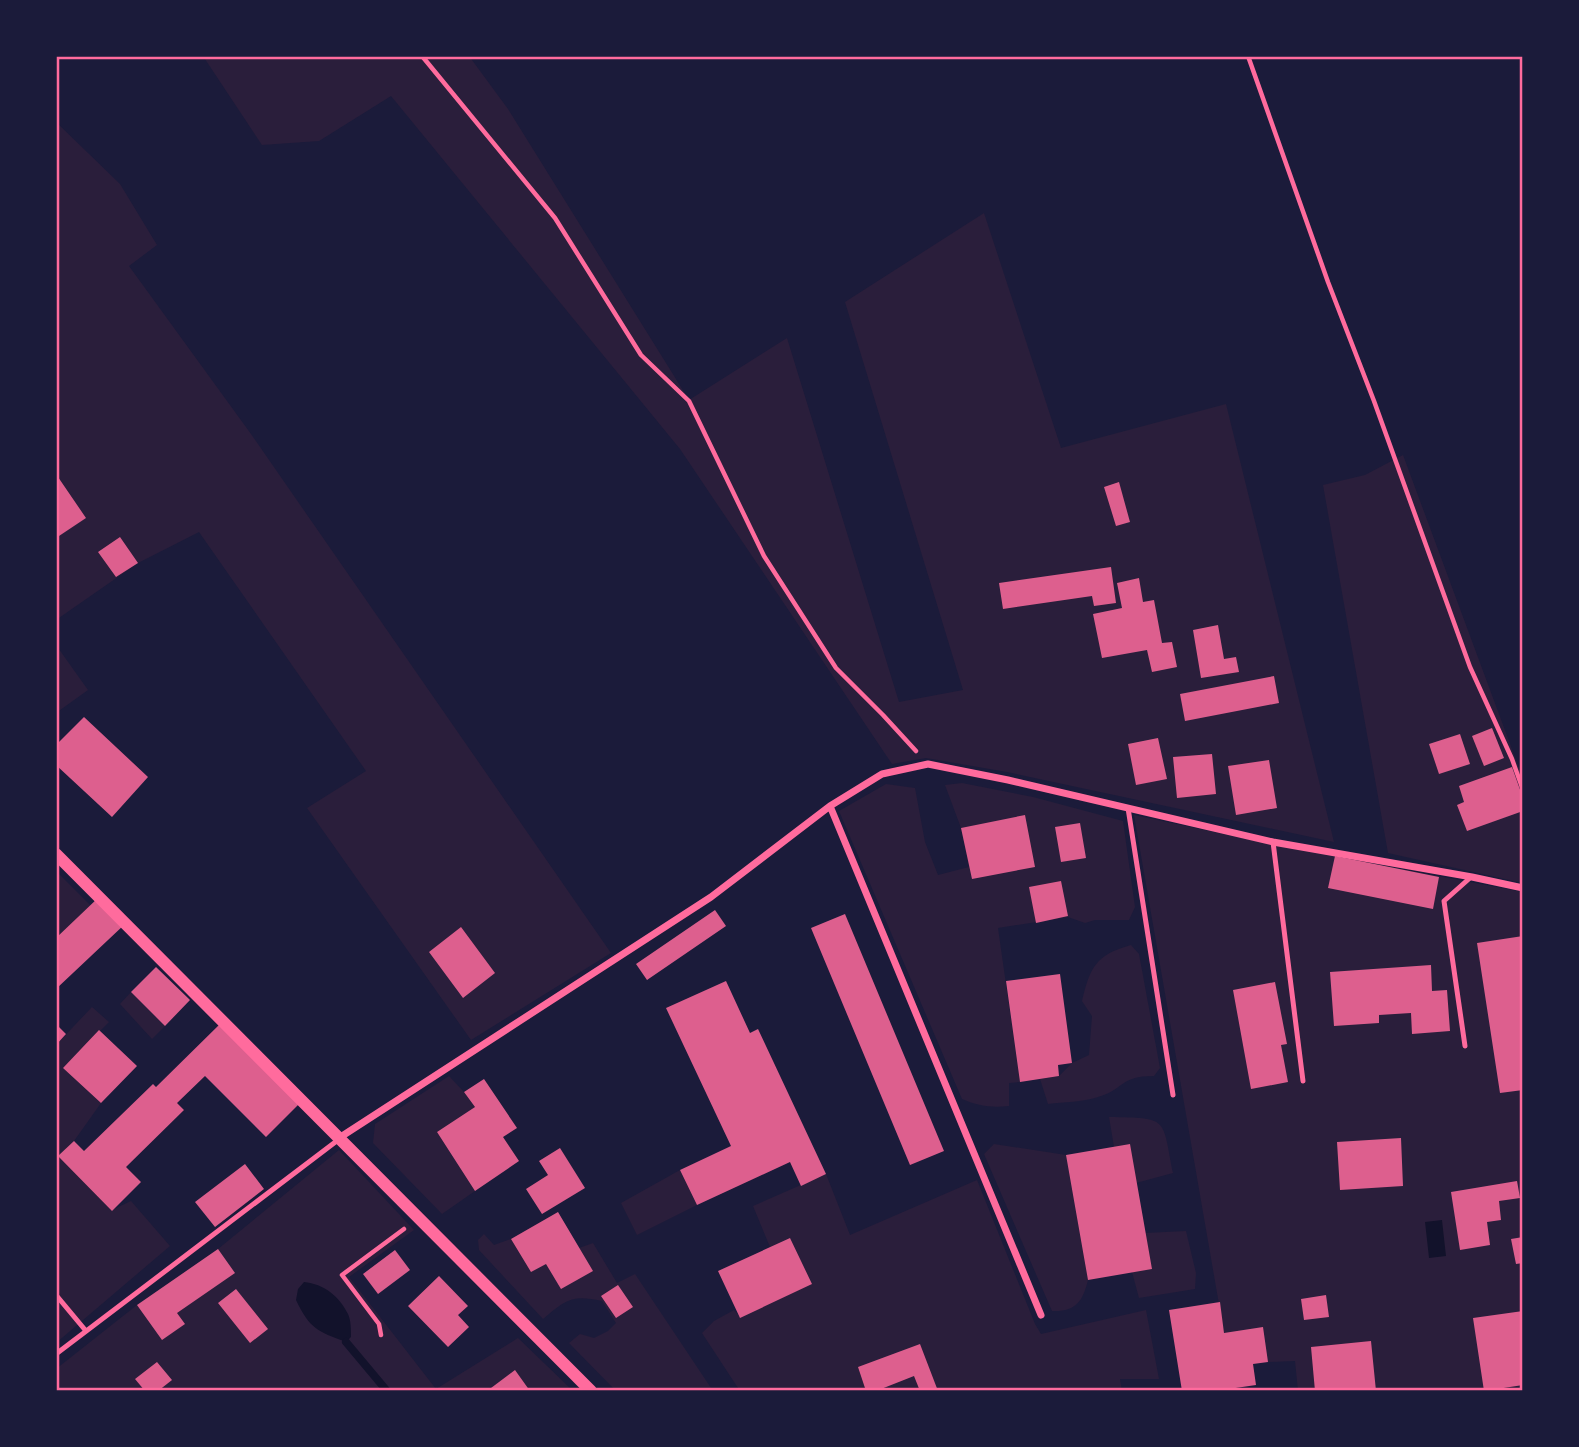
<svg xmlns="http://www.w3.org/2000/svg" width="1579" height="1447" viewBox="0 0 1579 1447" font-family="'Fira Sans',sans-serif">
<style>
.green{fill:#2a1e3b}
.water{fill:#12122b}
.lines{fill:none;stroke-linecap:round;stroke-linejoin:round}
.stream{stroke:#12122b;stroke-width:8}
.building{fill:#dd5f8e}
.path{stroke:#ff6b9d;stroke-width:4.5}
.service{stroke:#ff6b9d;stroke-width:5}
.minor{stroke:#ff6b9d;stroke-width:7}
.tertiary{stroke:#ff6b9d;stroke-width:12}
.neatline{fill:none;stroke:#ff6b9d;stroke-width:2.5}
</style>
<rect width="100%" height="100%" fill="#1b1b3a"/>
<!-- green -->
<path class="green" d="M 203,56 L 469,56 L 508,109 L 689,400 L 787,338 L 899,702 L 963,690 L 845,302 L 984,213 L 1061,448 L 1226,404 L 1334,842 L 1007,772 L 926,758 L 892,764 L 680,449 L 391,96 L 319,141 L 262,145 Z
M 56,122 L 120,184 L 157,245 L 129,266 L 251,434 L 611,953 L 471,1040 L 307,808 L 366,771 L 199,532 L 138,563 L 56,620 Z
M 1403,455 L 1523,779 L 1523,883 L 1388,853 L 1323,485 L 1365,475 Z
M 56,645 L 88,690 L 56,713 Z
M 962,783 L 1033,797 L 1123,821 L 1135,907 L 1129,920 L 1095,920 L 1085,923 L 1068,917 L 998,928 L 1020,1082 L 1009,1083 L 1009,1106 C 992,1108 978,1106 962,1099 L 839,811 L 886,784 L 915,788 L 925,842 L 938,875 L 969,867 L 961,828 L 945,785 Z
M 1134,815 L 1299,850 L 1523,892 L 1523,1391 L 1298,1391 L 1295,1361 L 1268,1362 L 1224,1333 Z
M 56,871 L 91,906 L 56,938 Z
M 1131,945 L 1139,954 L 1160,1068 L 1154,1076 C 1119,1076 1124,1090 1098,1097 C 1082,1102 1064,1102 1048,1104 L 1040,1079 L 1059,1076 L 1072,1063 L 1089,1055 L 1092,1016 L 1082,1001 C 1090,968 1095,955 1131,945 Z
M 131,992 L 165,1026 L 152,1039 L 120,1004 Z
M 92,1007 L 109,1022 L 63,1068 L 101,1103 L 74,1141 L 112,1210 L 131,1201 L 170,1246 L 56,1343 L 56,1045 Z
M 449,1076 L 464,1092 L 475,1107 L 437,1132 L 475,1191 L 442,1214 L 373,1143 L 375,1124 Z
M 1109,1117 C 1169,1118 1162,1117 1173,1173 L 1136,1183 L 1129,1144 L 1114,1147 Z
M 994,1144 L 1066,1155 L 1088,1280 C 1083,1301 1076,1312 1052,1311 L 984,1154 Z
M 339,1150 L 414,1230 L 349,1277 L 436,1389 L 518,1338 L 573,1391 L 56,1391 L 56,1369 L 137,1305 L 218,1249 Z
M 680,1170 L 697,1205 L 637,1235 L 621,1203 Z
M 826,1174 L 850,1235 L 977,1180 L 1035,1324 L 1041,1334 L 1146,1310 L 1159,1379 L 1120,1379 L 1122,1391 L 740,1391 L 702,1333 L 714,1321 L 734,1310 L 740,1317 L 811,1284 L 790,1238 L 770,1247 L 753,1206 Z
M 558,1212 L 579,1248 L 593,1243 L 617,1283 L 635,1274 L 713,1391 L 616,1391 L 569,1343 L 580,1334 L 594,1338 L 608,1331 L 616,1323 L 602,1301 C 572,1294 565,1300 543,1319 L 479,1250 L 478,1240 L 484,1234 L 494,1245 L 511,1239 Z
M 1186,1231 L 1196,1273 L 1195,1289 L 1139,1298 L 1132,1272 L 1152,1268 L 1145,1233 Z"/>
<!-- water -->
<path class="water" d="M 1442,1220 L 1446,1256 L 1429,1258 L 1425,1222 Z
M 304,1282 C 324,1284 339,1296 348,1314 C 351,1320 351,1330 351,1337 L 346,1342 C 317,1331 310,1329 296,1300 L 298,1289 Z"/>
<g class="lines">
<!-- stream -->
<path class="stream" d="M 346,1342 L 387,1391"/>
</g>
<!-- building -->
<path class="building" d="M 58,477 L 86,518 L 56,538 L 56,479 Z
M 1119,482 L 1130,522 L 1116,526 L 1104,487 Z
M 120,537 L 138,563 L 116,577 L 98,552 Z
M 1111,567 L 1116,603 L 1094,606 L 1092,596 L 1003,609 L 999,583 Z
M 1139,578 L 1143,602 L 1154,600 L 1162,643 L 1172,642 L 1177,667 L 1152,672 L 1147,650 L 1102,658 L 1093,614 L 1122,608 L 1117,583 Z
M 1218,625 L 1224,659 L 1236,657 L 1239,672 L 1201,678 L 1193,630 Z
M 1274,676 L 1279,703 L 1185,721 L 1180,694 Z
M 84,717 L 148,777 L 112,817 L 56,765 L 56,745 Z
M 1492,728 L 1504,758 L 1484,766 L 1472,736 Z
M 1460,734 L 1470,764 L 1439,774 L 1429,744 Z
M 1158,738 L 1167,779 L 1136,785 L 1128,744 Z
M 1212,754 L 1216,794 L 1177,798 L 1173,757 Z
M 1269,760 L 1277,808 L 1236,815 L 1228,766 Z
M 1512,767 L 1523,798 L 1523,811 L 1467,831 L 1457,805 L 1464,802 L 1459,786 Z
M 1025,815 L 1035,867 L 972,879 L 961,828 Z
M 1080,823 L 1086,858 L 1061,862 L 1055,827 Z
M 1335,856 L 1439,877 L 1433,909 L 1328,888 Z
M 1061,881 L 1068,916 L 1036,923 L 1029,887 Z
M 99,897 L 125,924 L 56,989 L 56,938 Z
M 715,910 L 726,926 L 647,980 L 636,964 Z
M 845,914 L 944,1151 L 910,1165 L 811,928 Z
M 461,927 L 495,973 L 463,998 L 429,952 Z
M 1523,936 L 1523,1090 L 1500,1093 L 1477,943 Z
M 1431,965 L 1432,991 L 1447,990 L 1450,1031 L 1412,1034 L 1411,1013 L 1379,1015 L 1379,1023 L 1334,1026 L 1330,972 Z
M 156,967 L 190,1000 L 165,1026 L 131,992 Z
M 1060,974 L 1072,1063 L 1058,1065 L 1059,1076 L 1020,1082 L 1006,981 Z
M 726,981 L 750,1033 L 758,1029 L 826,1174 L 801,1186 L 790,1162 L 697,1205 L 680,1170 L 731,1146 L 666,1008 Z
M 1275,982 L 1287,1044 L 1281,1045 L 1288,1082 L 1251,1089 L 1233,990 Z
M 56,1024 L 66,1034 L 56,1045 Z
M 220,1024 L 299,1104 L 266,1137 L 205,1076 L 177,1103 L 184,1110 L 126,1167 L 141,1182 L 112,1211 L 58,1156 L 74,1141 L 84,1151 L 153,1084 L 156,1087 Z
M 99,1030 L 137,1066 L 101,1103 L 63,1068 Z
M 484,1079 L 517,1128 L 503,1137 L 519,1161 L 475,1191 L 437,1132 L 475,1107 L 464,1092 Z
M 1401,1138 L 1403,1186 L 1340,1190 L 1337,1142 Z
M 1130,1144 L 1152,1269 L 1088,1280 L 1066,1155 Z
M 560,1148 L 585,1188 L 542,1214 L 526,1189 L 548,1175 L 539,1161 Z
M 245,1164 L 264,1189 L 215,1227 L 195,1202 Z
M 1517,1181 L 1520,1198 L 1499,1201 L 1501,1220 L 1487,1222 L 1490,1245 L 1460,1250 L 1451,1192 Z
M 558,1212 L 593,1271 L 561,1289 L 546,1264 L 531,1272 L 511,1239 Z
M 1523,1237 L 1523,1263 L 1516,1264 L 1511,1239 Z
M 790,1238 L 812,1284 L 740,1318 L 718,1271 Z
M 218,1249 L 235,1273 L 177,1313 L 185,1324 L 162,1340 L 137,1305 Z
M 395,1250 L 410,1270 L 378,1294 L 363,1274 Z
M 439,1276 L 468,1306 L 458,1315 L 469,1327 L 448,1347 L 408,1306 Z
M 618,1285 L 633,1307 L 616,1318 L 601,1296 Z
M 236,1289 L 268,1329 L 250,1343 L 218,1303 Z
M 1326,1295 L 1329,1317 L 1304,1320 L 1301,1299 Z
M 1220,1302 L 1224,1333 L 1263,1327 L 1268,1362 L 1253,1364 L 1256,1385 L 1215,1391 L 1182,1391 L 1169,1310 Z
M 1523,1311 L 1523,1385 L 1484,1391 L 1473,1318 Z
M 1371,1341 L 1376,1391 L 1315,1391 L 1311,1347 Z
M 920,1344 L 938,1391 L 920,1391 L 914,1376 L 876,1391 L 866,1391 L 858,1367 Z
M 157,1362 L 172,1380 L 158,1391 L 145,1391 L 135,1379 Z
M 515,1370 L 530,1391 L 487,1391 Z"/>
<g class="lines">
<!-- path -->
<path class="path" d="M 422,56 L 555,218 L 641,355 L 689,401 L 764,556 L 836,668 L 883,715 L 916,751
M 1248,56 L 1328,282 L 1374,401 L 1470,667 L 1512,759 L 1523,790
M 381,1335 L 379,1324 L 342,1275 L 404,1229"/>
<!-- service -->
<path class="service" d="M 1128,808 L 1173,1095
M 1273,842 L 1303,1081
M 1465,1046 L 1444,901 L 1471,877
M 56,1295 L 86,1331
M 56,1354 L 338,1140"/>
<!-- minor -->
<path class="minor" d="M 830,806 L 1041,1315
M 339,1138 L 711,897 L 830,806 L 882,774 L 928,764 L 1008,780 L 1273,842 L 1472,877 L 1523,888"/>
<!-- tertiary -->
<path class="tertiary" d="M 56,854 L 591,1391"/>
</g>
<!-- border -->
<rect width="1579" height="1447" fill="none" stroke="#1b1b3a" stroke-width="116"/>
<rect x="58" y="58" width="1463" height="1331" class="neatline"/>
</svg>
